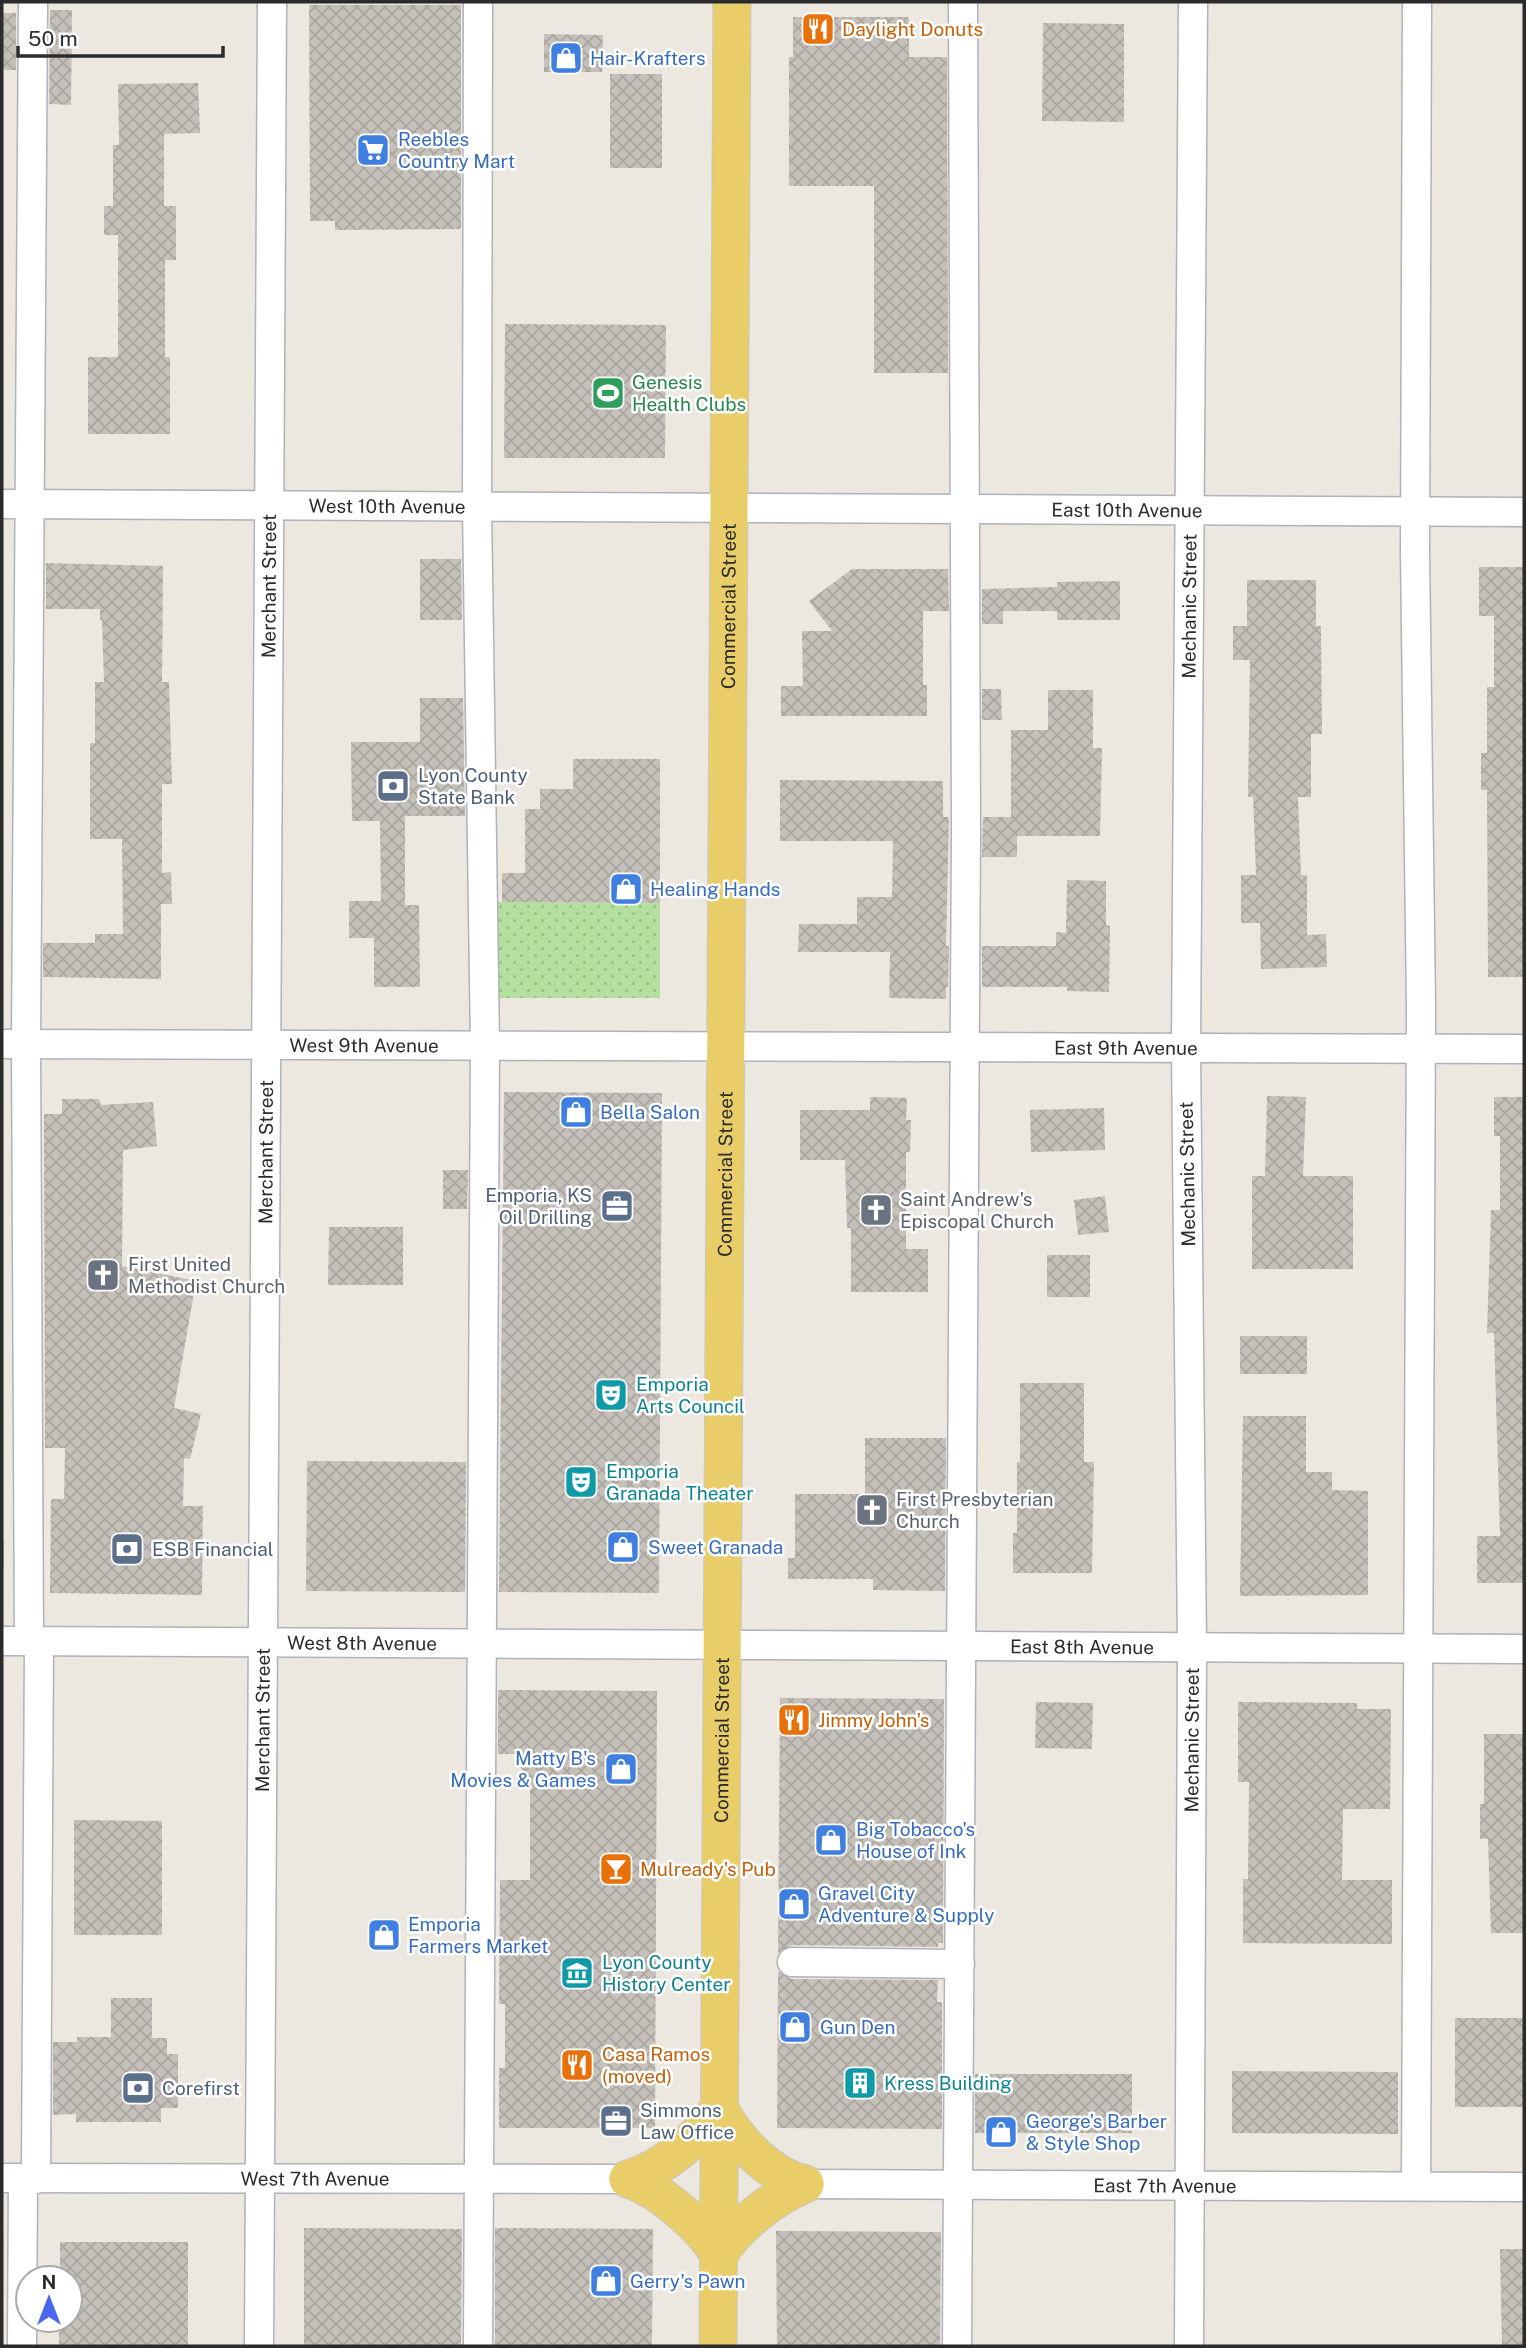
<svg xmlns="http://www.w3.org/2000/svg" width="1526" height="2348" viewBox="0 0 1526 2348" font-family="'Public Sans',sans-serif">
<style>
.grass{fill:url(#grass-dots)}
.building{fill:url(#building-cross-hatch)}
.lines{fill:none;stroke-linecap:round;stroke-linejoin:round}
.minor-tunnel{stroke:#c5c1bb;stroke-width:28;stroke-dasharray:28 14;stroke-linecap:butt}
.minor-casing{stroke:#afb1bb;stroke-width:31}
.major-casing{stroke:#c8c8c8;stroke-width:39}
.minor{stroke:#fff;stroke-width:28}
.major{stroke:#e8cd68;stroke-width:37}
.labels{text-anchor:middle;stroke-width:5;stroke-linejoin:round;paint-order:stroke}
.food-label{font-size:19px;fill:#c56008;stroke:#fff;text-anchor:start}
.shop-label{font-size:19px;fill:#366cbe;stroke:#fff;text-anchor:start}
.leisure-label{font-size:19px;fill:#27864d;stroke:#fff;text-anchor:start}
.street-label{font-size:19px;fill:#2b2b2b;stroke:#fff}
.service-label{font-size:19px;fill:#4e5e75;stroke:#fff;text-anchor:start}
.worship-label{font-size:19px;fill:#5b616d;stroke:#fff;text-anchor:start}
.culture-label{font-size:19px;fill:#0d838f;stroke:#fff;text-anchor:start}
</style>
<defs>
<pattern id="grass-dots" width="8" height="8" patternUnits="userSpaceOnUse" patternTransform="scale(1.75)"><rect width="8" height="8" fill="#b3df9f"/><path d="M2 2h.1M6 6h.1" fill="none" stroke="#9ac089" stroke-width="1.8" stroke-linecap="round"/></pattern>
<pattern id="building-cross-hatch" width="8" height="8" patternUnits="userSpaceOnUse" patternTransform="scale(1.75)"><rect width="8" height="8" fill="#c5c1ba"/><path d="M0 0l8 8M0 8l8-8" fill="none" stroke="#a9a6a0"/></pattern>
</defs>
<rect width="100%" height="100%" fill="#ece7df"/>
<!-- grass -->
<path class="grass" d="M 498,902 L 660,903 L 660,998 L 498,998 Z"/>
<!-- building -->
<path class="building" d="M 309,5 L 461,5 L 461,229 L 335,230 L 335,221 L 310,221 Z
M 50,10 L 72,10 L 71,105 L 49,104 Z
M 2,13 L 16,13 L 16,70 L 2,70 Z
M 793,17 L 909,17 L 909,57 L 947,57 L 948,373 L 874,373 L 874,186 L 789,186 L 789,57 L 793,57 Z
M 1043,23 L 1124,24 L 1124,122 L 1042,121 Z
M 544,34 L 603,35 L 602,72 L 544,72 Z
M 610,74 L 662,74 L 662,168 L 610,168 Z
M 198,83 L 200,133 L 164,134 L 164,206 L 176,206 L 176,260 L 165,260 L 165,357 L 170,357 L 170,434 L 88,434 L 88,357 L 118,357 L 118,235 L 104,235 L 104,206 L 113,206 L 113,145 L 119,145 L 118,84 Z
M 505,324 L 666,325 L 665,458 L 504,458 Z
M 420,559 L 461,559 L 462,620 L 420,620 Z
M 46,563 L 163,566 L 162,682 L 169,682 L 172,784 L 162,784 L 162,873 L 171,872 L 172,904 L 161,904 L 161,979 L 43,977 L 43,943 L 95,943 L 95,934 L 123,934 L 122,839 L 90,839 L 90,743 L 95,743 L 95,682 L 104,682 L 102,620 L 100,620 L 100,609 L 46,609 Z
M 1479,567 L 1524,567 L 1524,977 L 1488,977 L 1487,790 L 1481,790 L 1481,753 L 1487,753 L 1487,687 L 1494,687 L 1494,616 L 1479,616 Z
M 852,569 L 948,569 L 949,611 L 923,611 L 923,685 L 927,685 L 927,716 L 781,716 L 781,686 L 803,686 L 802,631 L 832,631 L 809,601 Z
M 1247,580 L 1316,580 L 1316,626 L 1321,626 L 1322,734 L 1311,734 L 1311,797 L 1298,797 L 1301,875 L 1307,875 L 1307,935 L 1326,934 L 1327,967 L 1261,969 L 1260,923 L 1241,923 L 1241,875 L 1256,875 L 1253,797 L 1248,797 L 1250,660 L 1233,660 L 1233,626 L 1247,626 Z
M 1120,581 L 1120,620 L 1057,620 L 1057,611 L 1003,611 L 1003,624 L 982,624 L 982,589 L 1057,587 L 1057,582 Z
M 982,689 L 1001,689 L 1002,720 L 982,720 Z
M 1048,690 L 1093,690 L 1093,748 L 1102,748 L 1100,836 L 1017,836 L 1017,857 L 982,857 L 983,817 L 1011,817 L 1011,730 L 1048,730 Z
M 420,698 L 463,698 L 465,816 L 405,816 L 405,905 L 419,905 L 420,987 L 374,987 L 374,938 L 349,938 L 349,901 L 381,901 L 380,821 L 352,821 L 351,742 L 420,742 Z
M 573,759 L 660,759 L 660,903 L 502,902 L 502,873 L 525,873 L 525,809 L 540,809 L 540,789 L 573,789 Z
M 780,780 L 943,781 L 943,817 L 949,817 L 946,946 L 949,946 L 948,987 L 946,987 L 946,999 L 889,998 L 890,952 L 798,952 L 799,924 L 857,924 L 857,897 L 892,897 L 893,841 L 780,841 Z
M 1067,880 L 1106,881 L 1106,925 L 1110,926 L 1109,992 L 1067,991 L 1067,987 L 982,987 L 982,946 L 1056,946 L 1056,932 L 1066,933 Z
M 504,1092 L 662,1093 L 659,1593 L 499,1592 Z
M 1267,1096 L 1306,1097 L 1303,1176 L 1353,1176 L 1353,1269 L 1252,1269 L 1252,1176 L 1265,1176 Z
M 870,1097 L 907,1098 L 906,1120 L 911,1120 L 910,1152 L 906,1152 L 906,1249 L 928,1249 L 928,1292 L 851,1292 L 851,1228 L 847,1228 L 845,1160 L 800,1160 L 800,1110 L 870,1110 Z
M 1494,1097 L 1524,1097 L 1524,1583 L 1477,1583 L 1477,1536 L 1500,1536 L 1494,1333 L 1487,1333 L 1491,1210 L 1500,1210 L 1500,1136 L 1494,1136 Z
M 62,1099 L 99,1099 L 101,1105 L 153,1102 L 157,1146 L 123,1150 L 122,1266 L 196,1281 L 174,1408 L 201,1414 L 190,1459 L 184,1458 L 183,1506 L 203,1506 L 202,1595 L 50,1593 L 51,1499 L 64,1499 L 65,1448 L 45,1448 L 44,1114 L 62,1114 Z
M 1104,1108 L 1105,1150 L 1031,1152 L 1030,1110 Z
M 443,1170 L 468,1170 L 467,1209 L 443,1209 Z
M 1105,1196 L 1109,1232 L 1078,1235 L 1074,1200 Z
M 329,1227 L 403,1227 L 403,1285 L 328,1285 Z
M 1047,1255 L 1090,1255 L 1090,1297 L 1047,1297 Z
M 1240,1336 L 1307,1336 L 1307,1374 L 1240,1374 Z
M 1020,1383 L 1084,1383 L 1084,1462 L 1094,1462 L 1092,1573 L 1013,1573 L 1013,1533 L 1017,1533 L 1017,1462 L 1020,1462 Z
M 1243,1416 L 1306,1416 L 1306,1472 L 1332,1472 L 1332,1490 L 1368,1491 L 1368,1595 L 1240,1596 Z
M 865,1438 L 946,1438 L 945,1591 L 873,1590 L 873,1579 L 788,1579 L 788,1558 L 795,1558 L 795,1494 L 865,1494 Z
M 307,1461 L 466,1462 L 465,1592 L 306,1591 Z
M 498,1690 L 657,1691 L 655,2128 L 499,2128 L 499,2068 L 505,2068 L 505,2004 L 499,2004 L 500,1880 L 530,1880 L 530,1787 L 522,1786 L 522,1770 L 515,1754 L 498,1754 Z
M 780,1698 L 944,1699 L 943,1943 L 938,1943 L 938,1947 L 792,1945 L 778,1953 Z
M 1036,1702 L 1093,1703 L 1092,1749 L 1035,1748 Z
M 1238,1702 L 1357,1703 L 1357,1709 L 1391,1709 L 1390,1809 L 1343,1809 L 1342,1880 L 1392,1880 L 1392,1944 L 1243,1943 L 1243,1879 L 1248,1879 L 1249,1782 L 1238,1782 Z
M 1484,1734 L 1524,1734 L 1524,1933 L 1491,1933 L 1488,1839 L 1480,1839 L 1480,1804 L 1484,1804 Z
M 74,1820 L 162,1821 L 162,1935 L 74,1935 Z
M 778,1971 L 792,1979 L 938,1980 L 937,2002 L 942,2002 L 942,2129 L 777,2128 Z
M 111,1998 L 152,1998 L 152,2038 L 167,2038 L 167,2054 L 178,2054 L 178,2108 L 161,2108 L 161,2122 L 76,2122 L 76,2114 L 53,2115 L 53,2042 L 77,2042 L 77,2037 L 111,2037 Z
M 1455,2018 L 1524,2018 L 1524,2107 L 1455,2107 Z
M 1232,2071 L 1398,2072 L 1398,2134 L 1232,2133 Z
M 975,2074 L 1132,2074 L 1132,2133 L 975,2133 Z
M 304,2228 L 462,2229 L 461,2346 L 304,2346 Z
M 495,2228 L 653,2229 L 652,2346 L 495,2346 Z
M 776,2231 L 941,2232 L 940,2346 L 777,2346 Z
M 60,2242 L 188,2242 L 188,2346 L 59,2346 L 59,2320 L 70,2320 L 70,2278 L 60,2278 Z
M 1500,2249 L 1524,2249 L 1524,2346 L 1502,2346 Z"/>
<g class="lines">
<!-- minor-tunnel -->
<path class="minor-tunnel" d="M 2,1554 L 4,1554"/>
<defs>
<g id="minor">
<path d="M 478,2 L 477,507 L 485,1046 L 478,2346"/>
<path id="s1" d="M 2,504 L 1524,512"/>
<path id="s2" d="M 2,1044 L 1524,1049"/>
<path id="s3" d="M 2,1641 L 1524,1649"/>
<path d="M 29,1641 L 26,1044 L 33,2"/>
<path d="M 792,1962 L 960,1964"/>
<path id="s4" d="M 2,2178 L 628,2179"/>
<path d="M 36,2179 L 39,1642"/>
<path id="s5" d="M 805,2184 L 1524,2187"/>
<path d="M 1416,2186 L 1421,1006 L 1415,553 L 1417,2"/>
<path d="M 22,2346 L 23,2179"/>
<path id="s6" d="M 259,2346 L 272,2"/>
<path d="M 957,2346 L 966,831 L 963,2"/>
<path id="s7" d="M 1189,2346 L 1192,1648 L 1186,1048 L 1193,2"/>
</g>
<g id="major">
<path d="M 628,2179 C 662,2170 700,2137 719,2108 C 736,2140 769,2176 805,2184"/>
<path d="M 628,2179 C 659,2189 703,2227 719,2255 C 736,2226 774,2197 805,2184"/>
<path id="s8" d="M 718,2346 L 732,2"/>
</g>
</defs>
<!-- minor casing -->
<use href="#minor" class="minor-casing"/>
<!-- major casing -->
<use href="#major" class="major-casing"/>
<!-- minor -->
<use href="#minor" class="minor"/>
<!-- major -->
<use href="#major" class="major"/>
</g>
<!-- icons -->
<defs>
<symbol id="restaurant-square" viewBox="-11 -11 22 22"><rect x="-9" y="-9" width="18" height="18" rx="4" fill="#e8710a" stroke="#fff"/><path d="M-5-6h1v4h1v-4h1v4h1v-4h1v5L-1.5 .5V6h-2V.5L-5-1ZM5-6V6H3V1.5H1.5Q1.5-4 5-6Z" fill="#fff"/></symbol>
<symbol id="shop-square" viewBox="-11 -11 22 22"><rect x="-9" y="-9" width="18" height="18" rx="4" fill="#3f7fe0" stroke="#fff"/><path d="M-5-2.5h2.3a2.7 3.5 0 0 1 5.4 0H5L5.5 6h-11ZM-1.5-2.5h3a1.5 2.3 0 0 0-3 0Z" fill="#fff"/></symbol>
<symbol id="supermarket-square" viewBox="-11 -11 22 22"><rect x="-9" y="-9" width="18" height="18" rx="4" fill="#3f7fe0" stroke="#fff"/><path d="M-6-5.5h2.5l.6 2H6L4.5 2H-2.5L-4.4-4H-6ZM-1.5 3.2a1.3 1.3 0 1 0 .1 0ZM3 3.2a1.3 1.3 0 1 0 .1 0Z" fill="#fff"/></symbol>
<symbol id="stadium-square" viewBox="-11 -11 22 22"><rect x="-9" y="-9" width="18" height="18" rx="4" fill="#2e9e5b" stroke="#fff"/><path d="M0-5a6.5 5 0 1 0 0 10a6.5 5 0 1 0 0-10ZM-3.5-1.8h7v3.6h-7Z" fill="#fff"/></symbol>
<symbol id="bank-square" viewBox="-11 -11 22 22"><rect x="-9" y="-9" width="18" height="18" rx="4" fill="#5c6f8a" stroke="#fff"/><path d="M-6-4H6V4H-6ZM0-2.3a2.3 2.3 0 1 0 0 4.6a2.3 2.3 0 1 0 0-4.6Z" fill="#fff"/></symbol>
<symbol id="office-square" viewBox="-11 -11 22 22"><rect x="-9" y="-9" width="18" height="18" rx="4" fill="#5c6f8a" stroke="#fff"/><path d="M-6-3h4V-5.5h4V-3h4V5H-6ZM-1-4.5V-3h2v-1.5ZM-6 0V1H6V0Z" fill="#fff"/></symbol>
<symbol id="church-square" viewBox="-11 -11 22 22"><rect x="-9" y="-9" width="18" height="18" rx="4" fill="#6b7280" stroke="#fff"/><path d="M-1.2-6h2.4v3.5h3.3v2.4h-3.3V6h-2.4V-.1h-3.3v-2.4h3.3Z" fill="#fff"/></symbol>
<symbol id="theatre-square" viewBox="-11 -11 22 22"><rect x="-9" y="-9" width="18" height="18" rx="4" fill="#0f9aa8" stroke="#fff"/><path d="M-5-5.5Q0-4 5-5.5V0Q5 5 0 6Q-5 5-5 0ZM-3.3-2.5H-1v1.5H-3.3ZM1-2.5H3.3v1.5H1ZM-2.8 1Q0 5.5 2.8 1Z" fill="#fff"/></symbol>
<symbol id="bar-square" viewBox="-11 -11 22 22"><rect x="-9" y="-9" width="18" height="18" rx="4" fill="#e8710a" stroke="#fff"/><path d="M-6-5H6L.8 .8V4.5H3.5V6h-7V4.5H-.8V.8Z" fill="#fff"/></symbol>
<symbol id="museum-square" viewBox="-11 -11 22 22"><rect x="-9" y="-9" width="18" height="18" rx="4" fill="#0f9aa8" stroke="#fff"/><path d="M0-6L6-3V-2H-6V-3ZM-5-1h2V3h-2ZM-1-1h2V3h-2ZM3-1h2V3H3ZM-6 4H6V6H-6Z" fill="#fff"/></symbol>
<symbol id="building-square" viewBox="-11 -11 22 22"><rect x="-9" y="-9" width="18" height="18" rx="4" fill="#0f9aa8" stroke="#fff"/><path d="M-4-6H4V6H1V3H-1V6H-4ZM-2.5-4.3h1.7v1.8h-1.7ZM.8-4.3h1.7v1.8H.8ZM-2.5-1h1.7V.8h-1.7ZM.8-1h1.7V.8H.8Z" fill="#fff"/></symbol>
</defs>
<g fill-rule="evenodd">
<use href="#restaurant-square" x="799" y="10" width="38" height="38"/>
<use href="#shop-square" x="547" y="39" width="38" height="38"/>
<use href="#supermarket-square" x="354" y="131" width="38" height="38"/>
<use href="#stadium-square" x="589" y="374" width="38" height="38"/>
<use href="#bank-square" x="374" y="767" width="38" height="38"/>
<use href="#shop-square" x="607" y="870" width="38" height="38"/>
<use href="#shop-square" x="557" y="1093" width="38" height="38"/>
<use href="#office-square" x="598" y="1187" width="38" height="38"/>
<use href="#church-square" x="857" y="1191" width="38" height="38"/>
<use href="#church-square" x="84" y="1256" width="38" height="38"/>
<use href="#theatre-square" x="592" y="1376" width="38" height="38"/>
<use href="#theatre-square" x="562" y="1463" width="38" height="38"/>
<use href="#church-square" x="853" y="1491" width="38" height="38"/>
<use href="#shop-square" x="604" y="1528" width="38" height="38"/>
<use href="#bank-square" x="108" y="1530" width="38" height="38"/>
<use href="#restaurant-square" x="775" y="1701" width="38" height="38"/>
<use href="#shop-square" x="602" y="1750" width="38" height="38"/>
<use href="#shop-square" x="812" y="1821" width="38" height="38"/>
<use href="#bar-square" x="597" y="1850" width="38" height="38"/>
<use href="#shop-square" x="775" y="1885" width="38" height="38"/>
<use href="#shop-square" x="365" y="1916" width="38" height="38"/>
<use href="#museum-square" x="558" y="1954" width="38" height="38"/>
<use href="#shop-square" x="776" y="2008" width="38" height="38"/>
<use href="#restaurant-square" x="558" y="2046" width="38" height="38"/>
<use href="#building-square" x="841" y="2064" width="38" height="38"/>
<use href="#bank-square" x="119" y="2069" width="38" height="38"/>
<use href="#office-square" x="597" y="2102" width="38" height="38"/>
<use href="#shop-square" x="982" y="2113" width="38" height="38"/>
<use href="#shop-square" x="587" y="2262" width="38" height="38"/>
</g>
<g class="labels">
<!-- food labels -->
<g class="food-label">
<text x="842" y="36">Daylight Donuts</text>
<text x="818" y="1727">Jimmy John's</text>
<text x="640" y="1876">Mulready's Pub</text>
<text x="602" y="2061">Casa Ramos<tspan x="602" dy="22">(moved)</tspan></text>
</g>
<!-- shop labels -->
<g class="shop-label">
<text x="590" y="65">Hair-Krafters</text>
<text x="398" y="146">Reebles<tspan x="398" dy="22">Country Mart</tspan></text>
<text x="650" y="896">Healing Hands</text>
<text x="600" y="1119">Bella Salon</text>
<text x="648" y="1554">Sweet Granada</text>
<text x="596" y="1765" text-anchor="end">Matty B's<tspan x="596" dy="22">Movies &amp; Games</tspan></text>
<text x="856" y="1836">Big Tobacco's<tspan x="856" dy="22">House of Ink</tspan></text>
<text x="818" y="1900">Gravel City<tspan x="818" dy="22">Adventure &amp; Supply</tspan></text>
<text x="408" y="1931">Emporia<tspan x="408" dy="22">Farmers Market</tspan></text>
<text x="820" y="2034">Gun Den</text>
<text x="1026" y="2128">George's Barber<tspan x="1026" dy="22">&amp; Style Shop</tspan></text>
<text x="630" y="2288">Gerry's Pawn</text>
</g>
<!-- leisure labels -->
<g class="leisure-label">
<text x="632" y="389">Genesis<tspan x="632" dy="22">Health Clubs</tspan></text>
</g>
<!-- street labels -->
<g class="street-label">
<text dy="7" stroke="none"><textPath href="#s1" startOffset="385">West 10th Avenue</textPath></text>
<text dy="7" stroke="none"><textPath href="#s1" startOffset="1125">East 10th Avenue</textPath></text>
<text dy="7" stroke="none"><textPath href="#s6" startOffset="1760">Merchant Street</textPath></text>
<text dy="7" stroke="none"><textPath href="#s8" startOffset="1740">Commercial Street</textPath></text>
<text dy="7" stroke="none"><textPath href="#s7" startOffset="1740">Mechanic Street</textPath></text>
<text dy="7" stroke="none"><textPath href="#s2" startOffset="362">West 9th Avenue</textPath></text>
<text dy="7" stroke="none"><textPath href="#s2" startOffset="1124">East 9th Avenue</textPath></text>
<text dy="7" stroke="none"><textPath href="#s6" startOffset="1194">Merchant Street</textPath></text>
<text dy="7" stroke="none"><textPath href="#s8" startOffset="1172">Commercial Street</textPath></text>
<text transform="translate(1187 1174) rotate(-91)" y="7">Mechanic Street</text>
<text dy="7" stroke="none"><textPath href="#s3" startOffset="360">West 8th Avenue</textPath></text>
<text dy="7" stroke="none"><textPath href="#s3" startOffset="1080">East 8th Avenue</textPath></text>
<text dy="7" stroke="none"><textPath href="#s6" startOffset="626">Merchant Street</textPath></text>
<text dy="7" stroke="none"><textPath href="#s8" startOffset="606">Commercial Street</textPath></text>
<text dy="7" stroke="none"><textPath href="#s7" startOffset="606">Mechanic Street</textPath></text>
<text dy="7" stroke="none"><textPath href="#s4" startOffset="313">West 7th Avenue</textPath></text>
<text dy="7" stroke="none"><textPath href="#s5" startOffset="360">East 7th Avenue</textPath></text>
</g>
<!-- service labels -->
<g class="service-label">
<text x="418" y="782">Lyon County<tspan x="418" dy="22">State Bank</tspan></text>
<text x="592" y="1202" text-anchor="end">Emporia, KS<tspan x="592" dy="22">Oil Drilling</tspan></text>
<text x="152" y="1556">ESB Financial</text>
<text x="162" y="2095">Corefirst</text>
<text x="640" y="2117">Simmons<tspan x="640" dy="22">Law Office</tspan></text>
</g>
<!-- worship labels -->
<g class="worship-label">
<text x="900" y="1206">Saint Andrew's<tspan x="900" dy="22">Episcopal Church</tspan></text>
<text x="128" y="1271">First United<tspan x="128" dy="22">Methodist Church</tspan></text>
<text x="896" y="1506">First Presbyterian<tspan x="896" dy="22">Church</tspan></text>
</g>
<!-- culture labels -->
<g class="culture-label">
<text x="636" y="1391">Emporia<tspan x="636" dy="22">Arts Council</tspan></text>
<text x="606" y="1478">Emporia<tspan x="606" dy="22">Granada Theater</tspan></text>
<text x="602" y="1969">Lyon County<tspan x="602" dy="22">History Center</tspan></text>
<text x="884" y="2090">Kress Building</text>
</g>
</g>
<!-- border -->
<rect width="1526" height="2348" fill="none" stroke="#2b2b2b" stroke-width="7"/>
<!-- north arrow -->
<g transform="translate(49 2299)"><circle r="33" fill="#ffffff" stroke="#aaaaaa" stroke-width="2"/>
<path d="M0-5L12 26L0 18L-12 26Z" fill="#4a65ee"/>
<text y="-10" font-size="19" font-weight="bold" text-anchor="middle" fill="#2b2b2b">N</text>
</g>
<!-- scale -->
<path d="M18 46v10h205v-10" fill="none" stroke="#2b2b2b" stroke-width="3.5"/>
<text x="28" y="46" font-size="21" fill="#2b2b2b" stroke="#ffffff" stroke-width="5" paint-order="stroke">50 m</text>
</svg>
